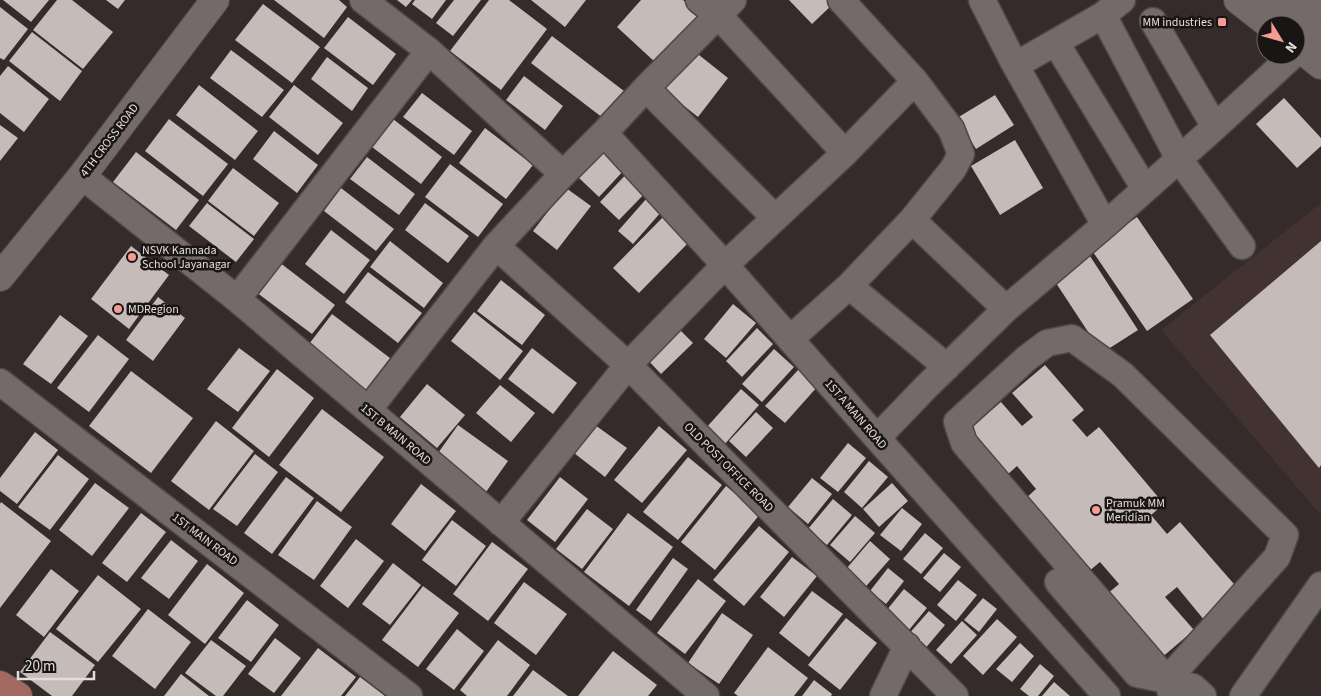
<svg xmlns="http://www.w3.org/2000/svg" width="1321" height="696" viewBox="0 0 1321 696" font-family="'Source Sans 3',sans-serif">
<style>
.built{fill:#423331}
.building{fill:#c5bbb9}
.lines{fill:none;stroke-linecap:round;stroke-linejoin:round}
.street-casing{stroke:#4f4847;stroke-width:29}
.secondary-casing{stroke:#4f4847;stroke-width:30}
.primary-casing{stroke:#4f4847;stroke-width:30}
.street{stroke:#746a69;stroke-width:26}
.secondary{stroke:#746a69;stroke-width:28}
.primary{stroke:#a26862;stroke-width:28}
.poi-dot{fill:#f59c92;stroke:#191514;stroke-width:2}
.labels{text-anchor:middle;stroke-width:5;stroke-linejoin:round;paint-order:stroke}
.poi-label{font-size:12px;fill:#e2dddc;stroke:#191514;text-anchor:start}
.street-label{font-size:12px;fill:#e2dddc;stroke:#191514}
</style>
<rect width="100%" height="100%" fill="#342b2a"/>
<!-- built -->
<path class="built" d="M 1321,203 L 1321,515 L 1161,330 Z"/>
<!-- building -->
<path class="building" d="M 3,0 L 49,0 L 31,22 Z
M 57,0 L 72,0 L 113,32 L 83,69 L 33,30 Z
M 106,0 L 125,0 L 118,9 Z
M 274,0 L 339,0 L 347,7 L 324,38 Z
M 397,0 L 412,0 L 406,7 Z
M 415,0 L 446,0 L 432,19 L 412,4 Z
M 454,0 L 481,0 L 453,36 L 436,23 Z
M 489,0 L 509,0 L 547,29 L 501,90 L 450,51 Z
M 531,0 L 586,0 L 565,27 Z
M 641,0 L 683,0 L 699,15 L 656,63 L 617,27 Z
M 789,0 L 832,0 L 834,3 L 812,24 Z
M 263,4 L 320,47 L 292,83 L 235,40 Z
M 0,7 L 28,29 L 4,60 L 0,58 Z
M 348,17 L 396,54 L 373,85 L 324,48 Z
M 32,32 L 82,71 L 60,101 L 9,61 Z
M 552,36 L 624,91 L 603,118 L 531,63 Z
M 689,47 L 728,78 L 698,117 L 659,86 Z
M 231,50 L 284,90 L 262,117 L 210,78 Z
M 327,57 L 368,88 L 352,111 L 311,79 Z
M 8,66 L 49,99 L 24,132 L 0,113 L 0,76 Z
M 524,76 L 563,106 L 545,130 L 506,100 Z
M 199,85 L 258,131 L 235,160 L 176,115 Z
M 294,85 L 343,123 L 318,155 L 269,117 Z
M 422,93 L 472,131 L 454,155 L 403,117 Z
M 995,95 L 1014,125 L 976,149 L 957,118 Z
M 1284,98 L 1321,138 L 1321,146 L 1297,168 L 1256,124 Z
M 169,119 L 228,164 L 203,196 L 145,151 Z
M 393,119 L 442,157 L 421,184 L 372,147 Z
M 0,125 L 18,138 L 0,161 Z
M 485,128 L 533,165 L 506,199 L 459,163 Z
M 274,131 L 318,165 L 297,193 L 253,159 Z
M 1015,140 L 1043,188 L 1000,215 L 971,166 Z
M 608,148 L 627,167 L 599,197 L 579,178 Z
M 136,152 L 199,200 L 176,230 L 113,182 Z
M 367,157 L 415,194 L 399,215 L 350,179 Z
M 450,164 L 503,204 L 478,237 L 425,197 Z
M 233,168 L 279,203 L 254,236 L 208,201 Z
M 631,169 L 651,187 L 619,220 L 600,202 Z
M 341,188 L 394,229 L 376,251 L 324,211 Z
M 566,188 L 591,206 L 557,250 L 533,231 Z
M 647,198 L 662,211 L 633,244 L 618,231 Z
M 207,203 L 254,239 L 236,262 L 189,226 Z
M 425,203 L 469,236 L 448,263 L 405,230 Z
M 665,215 L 691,240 L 639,293 L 613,268 Z
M 1137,217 L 1193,299 L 1147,331 L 1091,249 Z
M 331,230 L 370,260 L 344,294 L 305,264 Z
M 390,241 L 443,283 L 424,308 L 370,267 Z
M 1321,241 L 1321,465 L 1319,468 L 1210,335 Z
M 131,246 L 169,275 L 129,329 L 91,299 Z
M 1088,253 L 1138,330 L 1102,353 L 1052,277 Z
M 279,262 L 335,305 L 312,334 L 256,292 Z
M 368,272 L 422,313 L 398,343 L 345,302 Z
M 501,280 L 545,315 L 522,345 L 477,311 Z
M 158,297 L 185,318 L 153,361 L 126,340 Z
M 733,304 L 756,323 L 726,358 L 704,339 Z
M 474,312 L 523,351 L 500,380 L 451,341 Z
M 332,314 L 390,358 L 364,392 L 306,348 Z
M 60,315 L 88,336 L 51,384 L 23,364 Z
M 674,324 L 693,343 L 661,374 L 643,355 Z
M 757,328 L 773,344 L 742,377 L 726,361 Z
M 98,335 L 129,359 L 89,412 L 57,388 Z
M 239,348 L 270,371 L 238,412 L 207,389 Z
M 532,348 L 577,383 L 553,414 L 508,379 Z
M 774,349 L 794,367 L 762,402 L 742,384 Z
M 1045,365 L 1084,410 L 1072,420 L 1087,437 L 1099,427 L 1164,504 L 1151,515 L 1167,534 L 1180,522 L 1240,591 L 1205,621 L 1177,587 L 1165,597 L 1194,630 L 1160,659 L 1106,595 L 1119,584 L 1100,562 L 1088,572 L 1025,499 L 1036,489 L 1017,466 L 1006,476 L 968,430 L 1001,402 L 1022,426 L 1033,417 L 1012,393 Z
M 277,369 L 314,398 L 269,457 L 232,428 Z
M 799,369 L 818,386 L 785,423 L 765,406 Z
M 131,371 L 193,418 L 151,473 L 89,426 Z
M 427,384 L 465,415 L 437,448 L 400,417 Z
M 500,385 L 535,413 L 511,442 L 476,413 Z
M 741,389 L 759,405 L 724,445 L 706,428 Z
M 322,409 L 384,457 L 341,512 L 279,465 Z
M 756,412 L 773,428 L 746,457 L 729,441 Z
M 216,421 L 254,451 L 209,510 L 171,481 Z
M 458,425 L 508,461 L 486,492 L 436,456 Z
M 595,425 L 627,448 L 605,477 L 574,453 Z
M 659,426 L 687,450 L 642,503 L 614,480 Z
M 35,432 L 58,450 L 17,504 L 0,491 L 0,478 Z
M 848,443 L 866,458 L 838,492 L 820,478 Z
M 255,454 L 278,472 L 237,526 L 213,509 Z
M 58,455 L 89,479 L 50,530 L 18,507 Z
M 688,457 L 722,485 L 678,540 L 643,512 Z
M 869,461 L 888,477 L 862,508 L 844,492 Z
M 286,477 L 314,498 L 272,554 L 244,533 Z
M 560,477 L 588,499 L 555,542 L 527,520 Z
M 812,478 L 832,494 L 808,524 L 788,507 Z
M 95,483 L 129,508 L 92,556 L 59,530 Z
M 892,483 L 908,501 L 879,527 L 863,509 Z
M 421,484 L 456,511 L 425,551 L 391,524 Z
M 726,486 L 760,514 L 715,570 L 681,542 Z
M 833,499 L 852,515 L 827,545 L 808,529 Z
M 317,501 L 352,527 L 314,580 L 278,555 Z
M 1,502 L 51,541 L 0,608 L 0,504 Z
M 902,508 L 922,524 L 901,551 L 880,535 Z
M 587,509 L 613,529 L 582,569 L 556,549 Z
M 141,513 L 166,532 L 127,582 L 102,563 Z
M 628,513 L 673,547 L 629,606 L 584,572 Z
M 855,516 L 875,533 L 850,562 L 830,545 Z
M 452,520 L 486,546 L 456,586 L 422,560 Z
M 759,526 L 789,552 L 744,606 L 713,580 Z
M 925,533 L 943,548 L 921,574 L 903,559 Z
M 356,539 L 384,561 L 348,608 L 320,586 Z
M 171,540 L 198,561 L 169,599 L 141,578 Z
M 870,541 L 890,559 L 861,592 L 841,575 Z
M 492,542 L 528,569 L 488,621 L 453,594 Z
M 944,553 L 961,567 L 940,592 L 923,578 Z
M 792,557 L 817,576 L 784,617 L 760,597 Z
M 673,558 L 688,569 L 651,621 L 636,610 Z
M 393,563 L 421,585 L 390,625 L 362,604 Z
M 207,564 L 244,593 L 205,644 L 168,615 Z
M 888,568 L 904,581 L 886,604 L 870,591 Z
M 51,569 L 79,591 L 44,637 L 16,615 Z
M 98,575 L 141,609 L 98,662 L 56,629 Z
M 698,579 L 726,601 L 685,654 L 657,633 Z
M 958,580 L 977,595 L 956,621 L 937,605 Z
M 524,582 L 567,614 L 536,655 L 494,623 Z
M 423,586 L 459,613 L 418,667 L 382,640 Z
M 904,589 L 927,608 L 909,630 L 886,611 Z
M 812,591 L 843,614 L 809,657 L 779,633 Z
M 983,598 L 997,609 L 979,632 L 964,620 Z
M 247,600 L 279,625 L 251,662 L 218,638 Z
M 148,609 L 191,642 L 155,689 L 112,656 Z
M 929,611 L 945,625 L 923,651 L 907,636 Z
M 722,613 L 753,635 L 719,684 L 688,663 Z
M 846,618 L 877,643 L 840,690 L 808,665 Z
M 997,619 L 1017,637 L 983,675 L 963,656 Z
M 962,621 L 977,635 L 951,664 L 936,650 Z
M 457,629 L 484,651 L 454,690 L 426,669 Z
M 50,632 L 95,665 L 72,696 L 52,696 L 20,672 Z
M 275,638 L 301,658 L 274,693 L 248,674 Z
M 211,640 L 246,666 L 223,696 L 216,696 L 185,673 Z
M 498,640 L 530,665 L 507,696 L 467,696 L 460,690 Z
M 1020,643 L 1034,656 L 1012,682 L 996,669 Z
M 768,647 L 808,678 L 794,696 L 738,696 L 734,693 Z
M 318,648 L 356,677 L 341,696 L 281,696 Z
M 613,651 L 657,685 L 648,696 L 578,696 Z
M 1040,664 L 1054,676 L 1038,696 L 1029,696 L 1020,689 Z
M 533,670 L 568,696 L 513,696 Z
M 181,674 L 209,696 L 164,696 Z
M 360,677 L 385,696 L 345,696 Z
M 814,680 L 832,694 L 831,696 L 802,696 Z
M 1054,682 L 1070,696 L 1042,696 Z"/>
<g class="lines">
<defs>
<path id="street" d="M 363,0 L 429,51 L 563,174
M 699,0 L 718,15 L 845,153
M 841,0 L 915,81
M 982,0 L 1013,61 L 1105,225
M 1103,15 L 1179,159 L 1242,246
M 1153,21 L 1215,127
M 1056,43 L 1145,189
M 1016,65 L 1103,15 L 1122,0
M 646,88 L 775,218
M 604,133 L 725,265 L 877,438 L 1107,696
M 82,176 L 237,299 L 706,696
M 912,220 L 1006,309
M 496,246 L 628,365 L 955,696
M 849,286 L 947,367
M 237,299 L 429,51
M 0,382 L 409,696
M 368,410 L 496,246 L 563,174 L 604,133 L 646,88 L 733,0
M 877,438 L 927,386 L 1006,309 L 1105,225 L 1215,127 L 1293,55
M 501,523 L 628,365 L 725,265 L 845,153 L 915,81 L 951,129 L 961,154 L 953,169 L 912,220 L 849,286 L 790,339
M 1058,582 L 1137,674 L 1167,680 L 1193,687 L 1203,696
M 1167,680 L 1277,557 L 1285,535 L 1123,375 L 1072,338 L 1047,343 L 1027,358 L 957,422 L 964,443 L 1167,680 L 1172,696
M 883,696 L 907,646
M 1243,696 L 1321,585"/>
<path id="secondary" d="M 1238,0 L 1270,25
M 1275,0 L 1321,36
M 1291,25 L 1319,0
M 1296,45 L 1321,65
M 0,277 L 82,176 L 215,0"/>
<path id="primary" d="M 0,685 L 18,696"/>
</defs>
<!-- street casing -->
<use href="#street" class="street-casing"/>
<!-- secondary casing -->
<use href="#secondary" class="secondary-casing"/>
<!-- primary casing -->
<use href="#primary" class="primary-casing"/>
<!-- street -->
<use href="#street" class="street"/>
<!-- secondary -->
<use href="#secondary" class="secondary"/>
<!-- primary -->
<use href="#primary" class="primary"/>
</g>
<!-- markers -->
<g class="poi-dot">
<rect x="1217" y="17" width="10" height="10" rx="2.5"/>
<circle cx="132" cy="257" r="5"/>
<circle cx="118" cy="309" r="5"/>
<circle cx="1096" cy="510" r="5"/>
</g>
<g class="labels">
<!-- poi labels -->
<g class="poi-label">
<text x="1212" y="26" text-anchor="end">MM industries</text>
<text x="142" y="254">NSVK Kannada<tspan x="142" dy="14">School Jayanagar</tspan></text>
<text x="128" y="313">MDRegion</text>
<text x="1106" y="507">Pramuk MM<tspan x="1106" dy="14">Meridian</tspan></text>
</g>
<!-- street labels -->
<g class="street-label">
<text transform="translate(109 140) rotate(-53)" y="4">4TH CROSS ROAD</text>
<text transform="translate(856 414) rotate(49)" y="4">1ST A MAIN ROAD</text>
<text transform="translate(396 434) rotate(40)" y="4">1ST B MAIN ROAD</text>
<text transform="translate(729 467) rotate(45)" y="4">OLD POST OFFICE ROAD</text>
<text transform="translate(205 539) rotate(37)" y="4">1ST MAIN ROAD</text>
</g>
</g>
<!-- north arrow -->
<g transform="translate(1281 40) rotate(127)"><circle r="24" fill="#191514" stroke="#696564"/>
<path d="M0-4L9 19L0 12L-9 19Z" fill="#f59c92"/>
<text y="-8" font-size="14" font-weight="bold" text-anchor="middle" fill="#e2dddc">N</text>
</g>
<!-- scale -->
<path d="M18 671v8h76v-8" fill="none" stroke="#e2dddc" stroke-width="2.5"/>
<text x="25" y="671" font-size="15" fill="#e2dddc" stroke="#191514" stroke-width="4" paint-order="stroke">20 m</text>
</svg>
